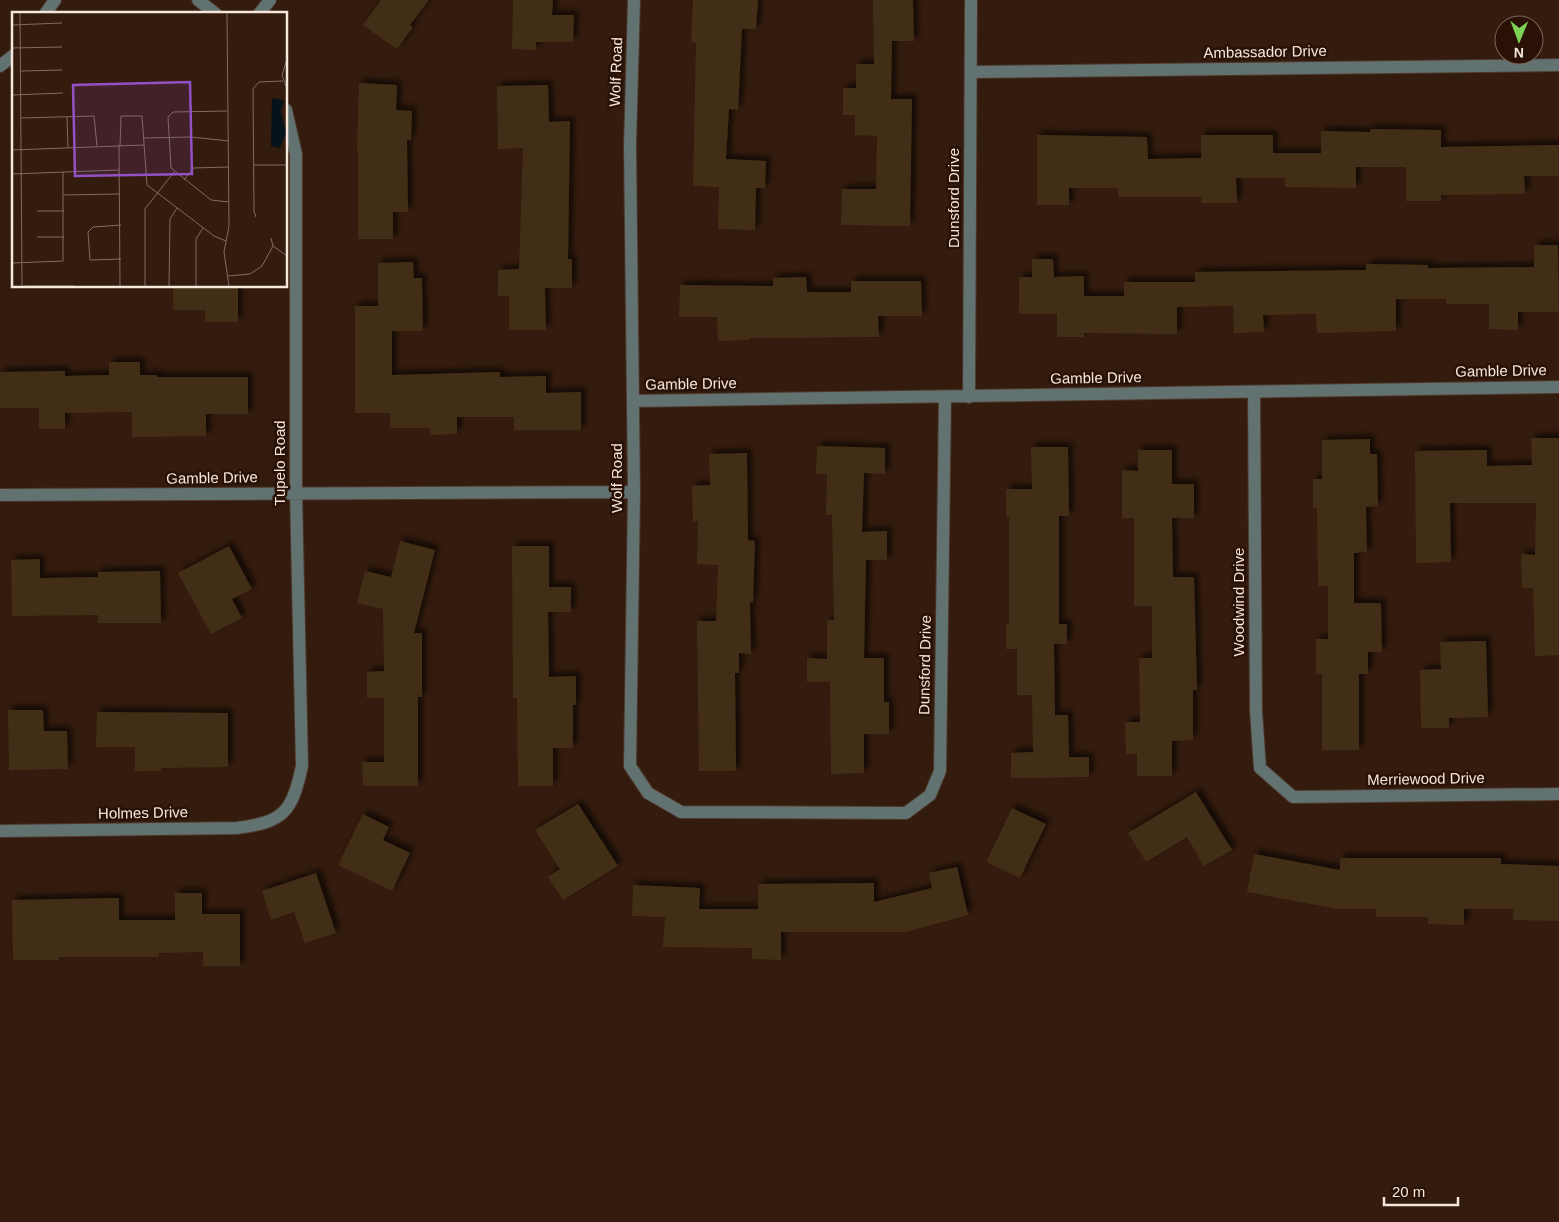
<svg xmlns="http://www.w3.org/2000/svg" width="1559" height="1222" viewBox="0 0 1559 1222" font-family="Helvetica,sans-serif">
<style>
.building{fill:#432e15;filter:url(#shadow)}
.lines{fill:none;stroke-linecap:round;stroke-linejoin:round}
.minor-casing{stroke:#4e372a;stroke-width:14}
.minor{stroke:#617271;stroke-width:12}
.labels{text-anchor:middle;stroke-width:5;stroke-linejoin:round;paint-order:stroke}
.street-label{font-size:15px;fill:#f7e6dc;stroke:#291205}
.inset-road{fill:none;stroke:#816c60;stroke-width:1}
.view{fill:#9451c5;fill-opacity:0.15;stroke:#9451c5;stroke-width:2.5}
.inset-edge{fill:none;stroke:#f7e6dc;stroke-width:2.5}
</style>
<defs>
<filter id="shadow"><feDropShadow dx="4.5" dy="-4.5" stdDeviation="2.5" flood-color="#0009"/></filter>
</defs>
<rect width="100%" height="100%" fill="#331b0d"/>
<!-- building -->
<path class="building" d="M 381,0 L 429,0 L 410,25 L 413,27 L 397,49 L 363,25 Z
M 513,0 L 553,0 L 552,15 L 574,15 L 573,42 L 536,42 L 536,50 L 512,49 Z
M 693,0 L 758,0 L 756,29 L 742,29 L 738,110 L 729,109 L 726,159 L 766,161 L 765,188 L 756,188 L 755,230 L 718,229 L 719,187 L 693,186 L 696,43 L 691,42 Z
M 873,0 L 913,0 L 914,41 L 892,41 L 891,99 L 912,99 L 910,226 L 841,225 L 842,189 L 876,189 L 877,136 L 855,135 L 855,115 L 843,115 L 843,88 L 856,88 L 856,64 L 874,64 Z
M 359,83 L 397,85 L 396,110 L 412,111 L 411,140 L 407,140 L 408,212 L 393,212 L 393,239 L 358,239 L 358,152 L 357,152 Z
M 548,85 L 549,122 L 570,121 L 568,259 L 572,259 L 572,288 L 545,288 L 546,330 L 509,330 L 509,296 L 498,296 L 498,270 L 519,269 L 523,148 L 498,149 L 497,86 Z
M 1370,129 L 1441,130 L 1441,147 L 1559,145 L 1559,176 L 1524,176 L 1525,194 L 1441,195 L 1441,201 L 1406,201 L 1406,167 L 1356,167 L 1356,188 L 1285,187 L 1285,178 L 1236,178 L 1237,203 L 1201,203 L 1201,197 L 1118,197 L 1118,188 L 1069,188 L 1069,205 L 1037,205 L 1037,135 L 1147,137 L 1148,159 L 1201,158 L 1201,135 L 1273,135 L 1273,153 L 1321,153 L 1321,131 L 1370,132 Z
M 1534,245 L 1558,245 L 1559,312 L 1518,312 L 1518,330 L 1489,329 L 1489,304 L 1446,304 L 1446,299 L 1396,299 L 1396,331 L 1317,333 L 1316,314 L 1263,315 L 1264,332 L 1234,333 L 1233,306 L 1177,307 L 1177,334 L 1084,333 L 1084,337 L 1057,337 L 1057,314 L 1019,314 L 1019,277 L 1032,277 L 1032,259 L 1053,259 L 1054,277 L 1084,276 L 1084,296 L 1124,296 L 1124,282 L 1195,282 L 1195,272 L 1366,270 L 1366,264 L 1428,265 L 1428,268 L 1534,267 Z
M 413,262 L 414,278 L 422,278 L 423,331 L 392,331 L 392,375 L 500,372 L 500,377 L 546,376 L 546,393 L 581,392 L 581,430 L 514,430 L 514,417 L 457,417 L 457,434 L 430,435 L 430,428 L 390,428 L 390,413 L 355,413 L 355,306 L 378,306 L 378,263 Z
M 806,277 L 807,292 L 851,292 L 851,281 L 921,281 L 922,316 L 878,316 L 879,337 L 750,338 L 750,340 L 718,341 L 717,317 L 679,317 L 680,285 L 773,286 L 773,278 Z
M 173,286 L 238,286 L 238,322 L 205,322 L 205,310 L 173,310 Z
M 109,362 L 140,362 L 140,375 L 157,375 L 157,377 L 248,377 L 248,414 L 206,414 L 206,436 L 132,437 L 132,412 L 65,413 L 65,429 L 39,429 L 39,408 L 0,408 L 0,372 L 65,371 L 65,376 L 109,375 Z
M 1531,438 L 1559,438 L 1559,655 L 1535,656 L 1533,588 L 1522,588 L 1521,554 L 1535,555 L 1536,503 L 1450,503 L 1451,562 L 1416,563 L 1415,451 L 1487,450 L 1487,466 L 1532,465 Z
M 1370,439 L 1370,454 L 1377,454 L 1378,506 L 1366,507 L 1367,552 L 1354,553 L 1354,603 L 1381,603 L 1382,652 L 1368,652 L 1368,674 L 1359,674 L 1359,750 L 1322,750 L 1322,674 L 1316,674 L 1316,639 L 1328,639 L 1328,586 L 1318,586 L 1317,508 L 1313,508 L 1313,479 L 1322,479 L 1322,440 Z
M 817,446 L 885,448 L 885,474 L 864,473 L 862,532 L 887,531 L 887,560 L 866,560 L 864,658 L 884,658 L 884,702 L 889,702 L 889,734 L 864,734 L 864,773 L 831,774 L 830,682 L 807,682 L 807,658 L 827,659 L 827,620 L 834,620 L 832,515 L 826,515 L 827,474 L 816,474 Z
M 1031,447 L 1068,447 L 1069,516 L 1059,516 L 1059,624 L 1067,624 L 1067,644 L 1054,644 L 1055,715 L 1068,715 L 1069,757 L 1089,757 L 1089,777 L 1011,778 L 1011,753 L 1033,752 L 1032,695 L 1017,695 L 1017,649 L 1006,649 L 1006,624 L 1009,624 L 1009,517 L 1006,517 L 1006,489 L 1032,489 Z
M 1138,450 L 1172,450 L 1172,484 L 1194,484 L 1194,518 L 1172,518 L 1173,577 L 1194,577 L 1197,690 L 1193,690 L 1193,740 L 1172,741 L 1172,776 L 1137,776 L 1137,754 L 1126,754 L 1125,722 L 1140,722 L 1139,658 L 1152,658 L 1152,606 L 1134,606 L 1134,518 L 1122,518 L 1122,470 L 1138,471 Z
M 747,453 L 748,540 L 755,541 L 753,603 L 750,602 L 751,654 L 739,653 L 739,673 L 735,673 L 736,771 L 699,771 L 697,621 L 716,621 L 718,565 L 697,564 L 698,521 L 693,521 L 692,486 L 710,485 L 709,454 Z
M 400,541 L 435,550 L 414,633 L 422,633 L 422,697 L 418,697 L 418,786 L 363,786 L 362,762 L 384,762 L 384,698 L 367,698 L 367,672 L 384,671 L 383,609 L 357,603 L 365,571 L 391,577 Z
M 229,546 L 252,589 L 232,599 L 242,618 L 211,634 L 178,573 Z
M 512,546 L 549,546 L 549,587 L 571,587 L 571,612 L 548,612 L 549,677 L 576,676 L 576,705 L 573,705 L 573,748 L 553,748 L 553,786 L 518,786 L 517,698 L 513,698 Z
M 40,559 L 40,578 L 98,577 L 98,572 L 160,571 L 161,623 L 98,623 L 98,615 L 12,616 L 11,560 Z
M 1486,641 L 1488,717 L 1449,718 L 1449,728 L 1421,728 L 1420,670 L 1441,669 L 1440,642 Z
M 8,710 L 43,710 L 44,731 L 67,731 L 68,769 L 9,770 Z
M 97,712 L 228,713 L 228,767 L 161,768 L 161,771 L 135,771 L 135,747 L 96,747 Z
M 1196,792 L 1232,850 L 1204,866 L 1187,837 L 1146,862 L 1128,833 Z
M 578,804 L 618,866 L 563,900 L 548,877 L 560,869 L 535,830 Z
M 1012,808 L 1046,824 L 1020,878 L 986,862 Z
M 363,814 L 389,827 L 383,840 L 410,853 L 392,891 L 338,865 Z
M 1254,854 L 1340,870 L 1340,858 L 1501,858 L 1501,864 L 1559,866 L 1559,921 L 1513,920 L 1514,909 L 1464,909 L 1464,925 L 1428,924 L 1428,917 L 1376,917 L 1376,909 L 1338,909 L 1247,892 Z
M 957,867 L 968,915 L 906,932 L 781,932 L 781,960 L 752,959 L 752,948 L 663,947 L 665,917 L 632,916 L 633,885 L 700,888 L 699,909 L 758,909 L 758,884 L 874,883 L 874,902 L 932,888 L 929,873 Z
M 316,873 L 336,933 L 305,943 L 294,912 L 271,920 L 262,891 Z
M 175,893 L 202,893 L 202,914 L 240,914 L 240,966 L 203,966 L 203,952 L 159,953 L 159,957 L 59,957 L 59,960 L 13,960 L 12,900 L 119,898 L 119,920 L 175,920 Z"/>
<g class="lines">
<defs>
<path id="minor" d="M 198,0 L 216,14
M 634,0 L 630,146 L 634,492 L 630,766 L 648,793 L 681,812 L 906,813 L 930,795 L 940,771 L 945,397
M 45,14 L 55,0
M 259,14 L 270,0
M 0,66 L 14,55
M 971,72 L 1559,65
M 1254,392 L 1256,711 L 1260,768 L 1293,797 L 1559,794
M 969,397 L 971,0
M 633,401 L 1559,387
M 0,495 L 634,492
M 0,831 L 237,828 C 284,822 292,812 302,766 L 296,493 L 296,154 L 286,110"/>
</defs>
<!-- minor casing -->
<use href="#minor" class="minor-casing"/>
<!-- minor -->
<use href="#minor" class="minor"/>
</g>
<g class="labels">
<!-- street labels -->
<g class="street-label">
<text transform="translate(1265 52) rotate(-1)" y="5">Ambassador Drive</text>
<text transform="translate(616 72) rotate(-88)" y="5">Wolf Road</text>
<text transform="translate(954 198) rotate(-90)" y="5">Dunsford Drive</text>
<text transform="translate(1501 371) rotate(-1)" y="5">Gamble Drive</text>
<text transform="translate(1096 378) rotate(-1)" y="5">Gamble Drive</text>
<text transform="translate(691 384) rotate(-1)" y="5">Gamble Drive</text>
<text transform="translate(280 463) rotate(-90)" y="5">Tupelo Road</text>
<text transform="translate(212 478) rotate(-1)" y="5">Gamble Drive</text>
<text transform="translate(617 478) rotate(-90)" y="5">Wolf Road</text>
<text transform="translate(1239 602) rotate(-90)" y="5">Woodwind Drive</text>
<text transform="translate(925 665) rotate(-89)" y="5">Dunsford Drive</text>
<text transform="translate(1426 779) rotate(-1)" y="5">Merriewood Drive</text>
<text transform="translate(143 813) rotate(-1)" y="5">Holmes Drive</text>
</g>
</g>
<!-- overview -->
<g transform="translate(12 12)">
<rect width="275" height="275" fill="#331b0d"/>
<path d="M 260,86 L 272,88 L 269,99 L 274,121 L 268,136 L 259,134 Z" fill="#06131a"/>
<path class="inset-road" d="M 8,1 L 10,274M 215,1 L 217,214 L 212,240 L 217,274M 0,13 L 50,11M 0,36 L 50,35M 275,47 L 270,63 L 275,77M 9,59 L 50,58M 0,83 L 51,81M 215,99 L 161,100 L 156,105 L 159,156 L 199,188 L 217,190M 55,105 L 56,136M 9,106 L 82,104 L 85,134M 132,126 L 179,125 L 217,129M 107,134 L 108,274M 108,134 L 109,104 L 130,104 L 135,173 L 202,224 L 214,229M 0,138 L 132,133M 242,153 L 275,153M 0,162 L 107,158M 172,168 L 181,156 L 217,155M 51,183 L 107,182M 25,199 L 52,199M 244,205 L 242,199 L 241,77 L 247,70 L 271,69M 109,213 L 81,215 L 76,220 L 78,248 L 109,247M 25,225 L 52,225M 261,234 L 275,244M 0,251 L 51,249 L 51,160M 216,264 L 238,262 L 250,254 L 261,234 L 259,226M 13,274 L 62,274M 133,274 L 133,197 L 162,160M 157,274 L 158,207 L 165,196M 184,274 L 184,227 L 191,216"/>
<path class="view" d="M 178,70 L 180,162 L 63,164 L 61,73 Z"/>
<rect width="275" height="275" class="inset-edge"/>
</g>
<!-- north arrow -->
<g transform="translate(1519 40) rotate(181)"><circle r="24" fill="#291205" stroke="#7b675b"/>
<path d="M0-4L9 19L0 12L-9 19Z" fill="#7dd154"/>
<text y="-8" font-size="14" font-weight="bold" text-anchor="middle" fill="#f7e6dc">N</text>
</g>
<!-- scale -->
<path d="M1384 1197v8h74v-8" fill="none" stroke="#f7e6dc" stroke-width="2.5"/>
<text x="1392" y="1197" font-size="15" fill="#f7e6dc" stroke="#291205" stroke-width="4" paint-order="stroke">20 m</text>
</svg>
